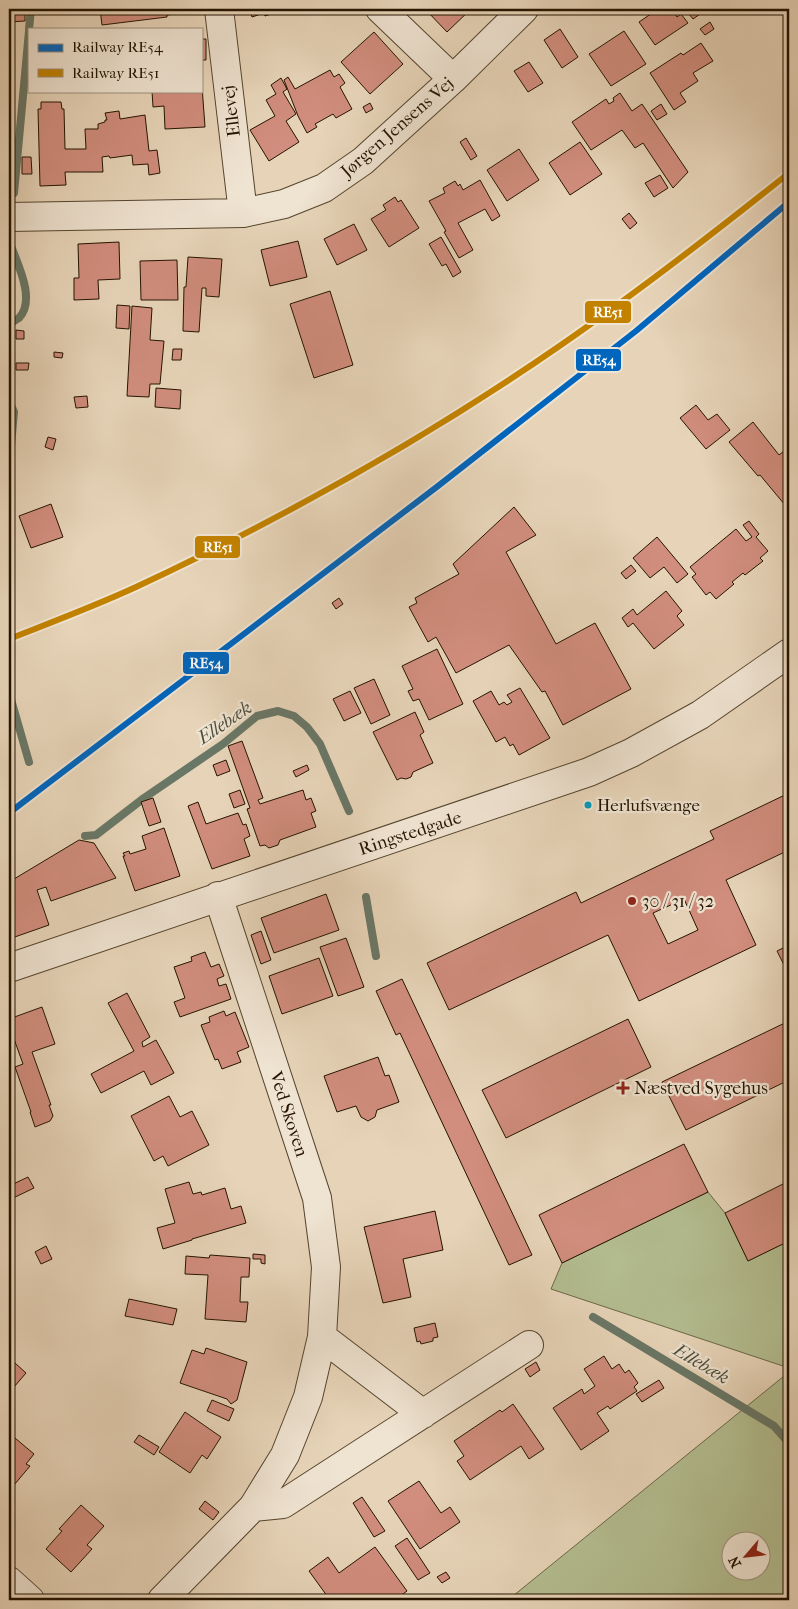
<svg xmlns="http://www.w3.org/2000/svg" width="798" height="1609" viewBox="0 0 798 1609" font-family="'IM FELL French Canon',serif">
<style>
.green{fill:#b3bd90;stroke:#6c6848;fill-rule:evenodd}
.lines{fill:none;stroke-linecap:round;stroke-linejoin:round}
.stream{stroke:#697766;stroke-width:8}
.building{fill:#d18d7d;stroke:#241400;fill-rule:evenodd}
.minor-casing{stroke:#55442e;stroke-width:30}
.minor{stroke:#efe3d1;stroke-width:28}
.rail-1-casing{stroke:#efe3d1;stroke-width:10}
.rail-2-casing{stroke:#efe3d1;stroke-width:10}
.rail-1{stroke:#0065bd;stroke-width:6}
.rail-2{stroke:#c28200;stroke-width:6}
.bus-dot{fill:#049ab9;stroke:#efe3d1;stroke-width:2}
.poi-dot{fill:#8f2418;stroke:#efe3d1;stroke-width:2}
.labels{text-anchor:middle;stroke-width:4.5;stroke-linejoin:round;paint-order:stroke}
.bus-label{font-size:17px;fill:#241400;stroke:#efe3d1;text-anchor:start}
.street-label{font-size:18px;fill:#241400;stroke:#efe3d1}
.poi-label{font-size:18px;fill:#241400;stroke:#efe3d1;text-anchor:start}
.water-label{font-size:19px;font-style:italic;fill:#4c4e3c;stroke:#efe3d1}
.line-badge{stroke:#efe3d1;stroke-width:2}
.badge-label{font-size:14px;text-anchor:middle;font-weight:bold;fill:#fff}
</style>
<rect width="100%" height="100%" fill="#e7d4b8"/>
<filter id="stains"><feTurbulence type="fractalNoise" baseFrequency=".004" numOctaves="4"/><feColorMatrix values="0 0 0 0 .2 0 0 0 0 .09 0 0 0 0 .02 0 0 0 .5 -.17"/></filter>
<radialGradient id="worn" r=".72"><stop offset=".6" stop-color="#630" stop-opacity="0"/><stop offset="1" stop-color="#630" stop-opacity=".3"/></radialGradient>
<!-- green -->
<path class="green" d="M 708,1192 L 725,1213 L 748,1261 L 789,1241 L 789,1368 L 551,1289 L 562,1263 Z
M 789,1372 L 789,1600 L 508,1600 ZM 730,1542 L 760,1542 L 760,1572 L 730,1572 Z"/>
<g class="lines">
<!-- stream -->
<path class="stream" d="M 29,29 L 31,9
M 14,193 L 29,31
M 9,324 C 12,322 16,320 19,318 C 36,300 18,265 11,246
M 9,401 L 14,412 L 9,468
M 10,696 L 29,762
M 85,836 L 96,835 L 144,798 L 223,744 L 257,716 L 278,711 L 294,716 L 307,727 L 320,744 L 349,811
M 366,897 L 376,956
M 593,1317 L 774,1426 L 789,1443"/>
</g>
<!-- building -->
<path class="building" d="M 100,9 L 191,9 L 192,12 L 167,15 L 167,17 L 102,25 Z
M 249,9 L 272,9 L 274,13 L 265,16 L 264,13 L 252,17 Z
M 425,9 L 471,9 L 447,32 Z
M 658,9 L 672,9 L 677,17 L 681,14 L 688,23 L 655,45 L 639,22 Z
M 685,9 L 696,9 L 700,14 L 693,19 Z
M 25,11 L 25,21 L 9,22 L 9,12 Z
M 710,22 L 714,29 L 705,35 L 700,29 Z
M 560,29 L 578,57 L 562,68 L 544,40 Z
M 624,31 L 646,64 L 611,86 L 589,54 Z
M 374,32 L 403,64 L 370,94 L 341,62 Z
M 201,39 L 206,39 L 206,60 L 201,60 Z
M 701,43 L 713,61 L 693,73 L 698,81 L 680,93 L 686,102 L 674,110 L 650,73 L 681,53 L 683,55 Z
M 529,62 L 543,83 L 528,92 L 514,71 Z
M 330,70 L 334,77 L 339,74 L 345,83 L 340,87 L 352,109 L 336,118 L 333,114 L 315,124 L 317,127 L 307,133 L 298,116 L 284,80 L 288,77 L 295,89 Z
M 281,78 L 287,89 L 283,92 L 296,114 L 286,121 L 299,142 L 269,161 L 250,130 L 275,116 L 266,100 L 276,94 L 271,85 Z
M 201,86 L 202,86 L 205,127 L 165,129 L 164,106 L 153,107 L 152,91 L 201,91 Z
M 620,93 L 632,111 L 642,104 L 688,172 L 673,188 L 643,143 L 635,148 L 622,130 L 591,150 L 572,122 L 606,99 L 609,104 L 614,101 L 613,98 Z
M 41,102 L 61,102 L 62,109 L 64,109 L 65,149 L 86,149 L 85,129 L 98,129 L 98,124 L 105,122 L 105,120 L 107,120 L 105,113 L 119,111 L 120,119 L 145,115 L 149,151 L 157,150 L 160,173 L 149,175 L 148,164 L 133,165 L 132,155 L 110,158 L 109,156 L 102,157 L 103,172 L 65,172 L 66,185 L 40,186 L 38,109 L 41,109 Z
M 370,103 L 373,109 L 366,113 L 363,107 Z
M 661,104 L 667,114 L 657,120 L 651,111 Z
M 466,138 L 477,156 L 471,160 L 460,142 Z
M 580,142 L 602,174 L 570,195 L 549,163 Z
M 519,149 L 539,180 L 507,201 L 487,170 Z
M 22,157 L 31,157 L 32,174 L 22,174 Z
M 660,175 L 668,188 L 654,197 L 645,183 Z
M 480,180 L 500,216 L 492,221 L 485,209 L 458,223 L 473,250 L 459,258 L 444,232 L 446,231 L 429,201 L 445,193 L 443,188 L 455,181 L 458,186 L 460,184 L 463,190 Z
M 395,197 L 398,202 L 401,200 L 419,228 L 389,247 L 371,219 L 386,210 L 383,205 Z
M 629,213 L 637,223 L 630,229 L 622,219 Z
M 354,224 L 367,250 L 337,265 L 324,239 Z
M 441,237 L 461,272 L 453,277 L 446,264 L 442,266 L 429,244 Z
M 298,241 L 307,277 L 270,286 L 261,250 Z
M 119,242 L 120,279 L 98,280 L 99,299 L 74,300 L 74,278 L 79,278 L 78,244 Z
M 188,257 L 222,259 L 219,297 L 206,296 L 206,288 L 202,288 L 199,332 L 183,331 L 184,287 L 186,287 Z
M 177,260 L 178,300 L 141,300 L 140,261 Z
M 330,291 L 353,365 L 314,378 L 290,304 Z
M 117,305 L 130,306 L 129,329 L 116,328 Z
M 132,306 L 152,308 L 150,340 L 164,341 L 160,384 L 150,384 L 149,397 L 127,396 Z
M 16,330 L 24,331 L 24,339 L 16,339 Z
M 173,349 L 182,349 L 181,360 L 172,360 Z
M 54,352 L 63,353 L 62,358 L 54,357 Z
M 16,363 L 29,363 L 28,370 L 16,370 Z
M 156,388 L 181,390 L 180,409 L 155,407 Z
M 87,396 L 88,407 L 76,408 L 74,397 Z
M 696,405 L 708,420 L 717,414 L 730,430 L 706,449 L 680,418 Z
M 753,422 L 779,455 L 789,447 L 789,501 L 785,505 L 760,475 L 758,476 L 729,442 Z
M 48,437 L 56,439 L 53,450 L 45,447 Z
M 51,504 L 63,537 L 31,548 L 19,516 Z
M 514,507 L 536,535 L 506,552 L 556,644 L 595,623 L 631,689 L 563,725 L 545,691 L 542,692 L 509,645 L 456,673 L 436,637 L 428,642 L 409,607 L 417,603 L 415,598 L 459,574 L 453,564 Z
M 749,521 L 759,534 L 756,537 L 768,551 L 760,558 L 763,561 L 745,575 L 743,573 L 732,582 L 734,584 L 716,599 L 710,592 L 706,595 L 692,577 L 696,574 L 690,567 L 736,529 L 746,541 L 752,537 L 743,525 Z
M 657,537 L 688,574 L 677,583 L 664,567 L 650,578 L 633,558 Z
M 631,565 L 636,571 L 626,579 L 621,573 Z
M 666,591 L 682,611 L 677,616 L 684,625 L 654,649 L 633,623 L 628,627 L 622,618 L 633,609 L 637,615 Z
M 339,598 L 343,604 L 336,609 L 332,603 Z
M 437,649 L 463,704 L 429,720 L 419,699 L 413,701 L 408,691 L 413,689 L 402,666 Z
M 374,679 L 390,715 L 371,724 L 354,688 Z
M 520,688 L 550,738 L 519,755 L 513,744 L 510,746 L 505,737 L 496,742 L 473,701 L 491,691 L 499,705 L 504,702 L 507,705 L 512,702 L 507,695 Z
M 350,691 L 361,713 L 344,721 L 333,699 Z
M 415,712 L 424,732 L 420,735 L 433,763 L 413,772 L 411,777 L 406,779 L 401,778 L 397,780 L 373,732 Z
M 242,741 L 263,798 L 258,800 L 260,804 L 303,790 L 306,800 L 311,798 L 316,811 L 311,813 L 316,827 L 280,840 L 278,845 L 269,848 L 265,845 L 260,846 L 247,809 L 250,808 L 228,746 Z
M 226,760 L 230,771 L 217,776 L 213,765 Z
M 307,765 L 309,770 L 296,777 L 293,771 Z
M 240,790 L 245,804 L 234,808 L 229,794 Z
M 789,793 L 789,850 L 726,880 L 756,945 L 639,1001 L 608,935 L 449,1010 L 427,963 L 576,892 L 581,903 L 714,839 L 710,831 ZM 684,899 L 698,930 L 668,944 L 653,913 Z
M 153,798 L 161,822 L 149,826 L 141,802 Z
M 198,802 L 206,824 L 238,813 L 243,825 L 246,824 L 250,836 L 244,839 L 250,856 L 212,869 L 188,806 Z
M 164,828 L 180,876 L 135,891 L 123,856 L 125,856 L 123,853 L 129,851 L 130,854 L 146,849 L 142,836 Z
M 79,840 L 94,843 L 116,878 L 51,901 L 46,887 L 37,890 L 49,925 L 9,939 L 9,882 Z
M 326,894 L 339,930 L 274,953 L 261,918 Z
M 261,931 L 271,960 L 261,964 L 251,935 Z
M 346,938 L 364,987 L 338,996 L 320,947 Z
M 789,945 L 789,975 L 777,951 Z
M 205,952 L 211,967 L 219,964 L 224,976 L 217,979 L 219,986 L 226,984 L 231,999 L 180,1017 L 174,1002 L 185,998 L 174,967 L 192,961 L 191,957 Z
M 319,958 L 333,996 L 282,1014 L 269,976 Z
M 402,979 L 532,1255 L 509,1265 L 400,1033 L 396,1035 L 376,991 Z
M 127,993 L 150,1037 L 142,1042 L 143,1047 L 156,1040 L 174,1073 L 151,1085 L 144,1071 L 101,1093 L 91,1074 L 134,1051 L 108,1003 Z
M 42,1007 L 55,1044 L 32,1052 L 51,1105 L 49,1105 L 53,1116 L 50,1121 L 35,1127 L 30,1112 L 31,1112 L 15,1067 L 23,1064 L 9,1025 L 9,1019 Z
M 224,1011 L 226,1016 L 235,1012 L 249,1047 L 237,1052 L 241,1062 L 222,1069 L 218,1059 L 215,1060 L 201,1025 L 210,1022 L 209,1017 Z
M 628,1019 L 651,1067 L 506,1138 L 482,1090 Z
M 789,1021 L 789,1080 L 686,1130 L 662,1082 Z
M 378,1057 L 385,1076 L 389,1075 L 399,1102 L 377,1110 L 375,1117 L 368,1121 L 361,1117 L 356,1106 L 337,1112 L 324,1076 Z
M 169,1096 L 180,1117 L 192,1111 L 209,1145 L 168,1166 L 163,1156 L 154,1161 L 131,1116 Z
M 684,1144 L 708,1192 L 562,1263 L 539,1215 Z
M 28,1177 L 34,1188 L 9,1200 L 9,1186 Z
M 789,1181 L 789,1241 L 748,1261 L 725,1213 Z
M 189,1182 L 193,1194 L 201,1192 L 202,1195 L 225,1188 L 231,1209 L 241,1206 L 246,1223 L 192,1239 L 192,1240 L 163,1249 L 157,1228 L 175,1223 L 165,1189 Z
M 435,1211 L 443,1250 L 403,1259 L 411,1297 L 383,1303 L 364,1227 Z
M 46,1246 L 52,1259 L 41,1264 L 35,1252 Z
M 253,1254 L 265,1255 L 265,1264 L 261,1263 L 261,1259 L 253,1259 Z
M 210,1255 L 250,1258 L 249,1277 L 241,1277 L 240,1302 L 248,1302 L 246,1322 L 205,1319 L 208,1275 L 185,1274 L 186,1256 L 209,1258 Z
M 129,1299 L 177,1309 L 173,1325 L 125,1316 Z
M 435,1323 L 438,1337 L 433,1338 L 433,1341 L 421,1344 L 420,1341 L 417,1342 L 414,1328 Z
M 206,1348 L 247,1362 L 237,1400 L 231,1404 L 227,1399 L 180,1383 L 192,1350 L 204,1354 Z
M 604,1356 L 612,1369 L 619,1364 L 625,1373 L 629,1370 L 638,1383 L 634,1387 L 637,1391 L 610,1409 L 608,1406 L 597,1413 L 609,1431 L 581,1450 L 553,1408 L 582,1389 L 584,1394 L 595,1386 L 584,1369 Z
M 536,1362 L 540,1370 L 530,1377 L 525,1369 Z
M 15,1363 L 26,1373 L 14,1387 L 9,1382 L 9,1369 Z
M 659,1380 L 664,1388 L 642,1402 L 636,1394 Z
M 212,1400 L 234,1409 L 229,1421 L 207,1411 Z
M 513,1404 L 544,1449 L 529,1459 L 521,1446 L 470,1480 L 457,1461 L 464,1456 L 454,1441 L 500,1410 L 502,1412 Z
M 185,1412 L 221,1437 L 207,1459 L 202,1455 L 190,1473 L 159,1452 Z
M 9,1433 L 34,1454 L 26,1464 L 30,1466 L 9,1491 Z
M 139,1435 L 159,1447 L 154,1455 L 134,1442 Z
M 419,1481 L 441,1513 L 450,1507 L 460,1522 L 420,1549 L 388,1501 Z
M 362,1497 L 385,1531 L 374,1537 L 353,1503 Z
M 205,1501 L 219,1512 L 213,1520 L 199,1509 Z
M 81,1505 L 104,1526 L 87,1545 L 92,1549 L 71,1572 L 46,1549 L 62,1531 L 59,1529 Z
M 407,1538 L 430,1573 L 418,1580 L 395,1546 Z
M 375,1547 L 407,1591 L 395,1600 L 330,1600 L 309,1571 L 328,1557 L 339,1573 Z
M 446,1572 L 450,1578 L 442,1583 L 437,1577 Z"/>
<g class="lines">
<defs>
<path id="minor" d="M 219,9 L 243,213
M 380,9 L 453,79
M 9,217 L 243,213 L 284,204 L 324,188 L 363,161 L 453,79 L 524,9
M 9,968 L 589,772 L 631,753 L 700,715 L 789,653
M 322,1337 L 423,1414
M 253,1507 L 283,1504 L 529,1345
M 9,1581 L 30,1600
M 162,1600 L 253,1507 L 285,1455 L 308,1397 L 322,1337 L 326,1267 L 317,1198 L 218,896"/>
</defs>
<!-- minor casing -->
<use href="#minor" class="minor-casing"/>
<!-- minor -->
<use href="#minor" class="minor"/>
<defs>
<path id="rail-1" d="M 9,813 L 438,486 L 636,331 L 789,202"/>
<path id="rail-2" d="M 9,639 C 52,622 95,606 136,587 C 283,518 425,439 558,347 C 638,292 714,233 789,173"/>
</defs>
<!-- rail-1 casing -->
<use href="#rail-1" class="rail-1-casing"/>
<!-- rail-2 casing -->
<use href="#rail-2" class="rail-2-casing"/>
<!-- rail-1 -->
<use href="#rail-1" class="rail-1"/>
<!-- rail-2 -->
<use href="#rail-2" class="rail-2"/>
</g>
<!-- markers -->
<circle class="bus-dot" cx="588" cy="805" r="4.5"/>
<g class="poi-dot">
<circle cx="632" cy="901" r="5"/>
<path d="M620.5 1080.5h5v5h5v5h-5v5h-5v-5h-5v-5h5z"/>
</g>
<g class="labels">
<!-- bus labels -->
<g class="bus-label">
<text x="597" y="811">Herlufsvænge</text>
</g>
<!-- street labels -->
<g class="street-label">
<text transform="translate(231 111) rotate(-97)" y="6">Ellevej</text>
<text transform="translate(397 127) rotate(-41)" y="6">Jørgen Jensens Vej</text>
<text transform="translate(410 833) rotate(-18)" y="6">Ringstedgade</text>
<text transform="translate(289 1114) rotate(72)" y="6">Ved Skoven</text>
</g>
<!-- poi labels -->
<g class="poi-label">
<text x="642" y="907">30 / 31 / 32</text>
<text x="634" y="1094">Næstved Sygehus</text>
</g>
<!-- water labels -->
<g class="water-label">
<text transform="translate(224 722) rotate(-34)" y="7">Ellebæk</text>
<text transform="translate(702 1363) rotate(31)" y="7">Ellebæk</text>
</g>
</g>
<g class="line-badge">
<rect x="584" y="300" width="48" height="24" rx="5" fill="#c28200"/>
<rect x="575" y="348" width="47" height="24" rx="5" fill="#0065bd"/>
<rect x="194" y="535" width="47" height="24" rx="5" fill="#c28200"/>
<rect x="182" y="651" width="48" height="24" rx="5" fill="#0065bd"/>
</g>
<g class="badge-label">
<text x="608" y="317">RE51</text>
<text x="599" y="365">RE54</text>
<text x="218" y="552">RE51</text>
<text x="206" y="668">RE54</text>
</g>
<!-- margin -->
<rect width="798" height="1609" fill="none" stroke="#e7d4b8" stroke-width="30"/>
<rect x="10" y="10" width="778" height="1589" fill="none" stroke="#241400" stroke-width="2.5"/>
<rect x="15" y="15" width="768" height="1579" fill="none" stroke="#241400"/>
<!-- legend -->
<rect x="28" y="28" width="175" height="65" fill="#efe3d1" stroke="#9e907d"/>
<rect x="38" y="44" width="25" height="8" fill="#0065bd" stroke="#9e907d"/>
<text x="72" y="52" font-size="15" fill="#241400">Railway RE54</text>
<rect x="38" y="69" width="25" height="8" fill="#c28200" stroke="#9e907d"/>
<text x="72" y="78" font-size="15" fill="#241400">Railway RE51</text>
<!-- north arrow -->
<g transform="translate(746 1556) rotate(242)"><circle r="24" fill="#efe3d1" stroke="#9e907d"/>
<path d="M0-4L9 19L0 12L-9 19Z" fill="#8f2418"/>
<text y="-8" font-size="14" font-weight="bold" text-anchor="middle" fill="#241400">N</text>
</g>
<rect width="100%" height="100%" filter="url(#stains)"/>
<rect width="100%" height="100%" fill="url(#worn)"/>
</svg>
